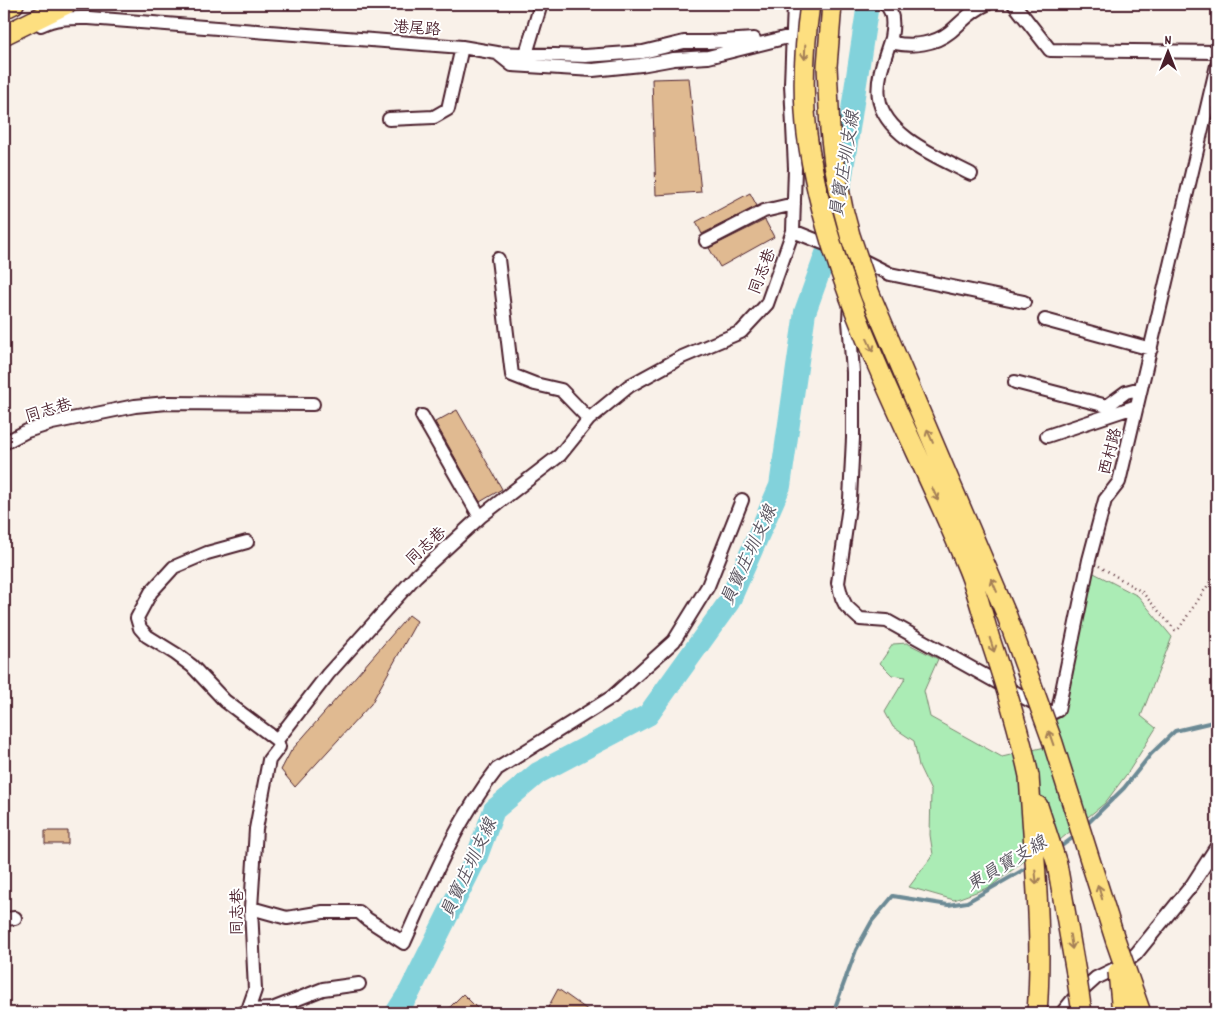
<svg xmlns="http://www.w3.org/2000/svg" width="1221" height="1017" viewBox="0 0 1221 1017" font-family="Dekko,'LXGW WenKai TC',sans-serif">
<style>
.green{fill:#abecb5;stroke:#7a8670}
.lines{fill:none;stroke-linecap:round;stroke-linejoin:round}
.stream{stroke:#6c8a95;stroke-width:4}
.river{stroke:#82d2db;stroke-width:22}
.building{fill:#e0ba91;stroke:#4a1f2b}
.minor-casing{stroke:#4a1f2b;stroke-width:16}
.highway-casing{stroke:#4a1f2b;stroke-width:22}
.path{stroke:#4a1f2b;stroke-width:2.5;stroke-dasharray:1 4;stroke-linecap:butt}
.minor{stroke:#fff;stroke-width:12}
.highway{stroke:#fddf80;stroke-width:19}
.highway-bridge-casing{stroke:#4a1f2b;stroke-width:22;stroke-linecap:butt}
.highway-bridge{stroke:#fddf80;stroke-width:19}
.oneway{stroke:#a47f56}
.labels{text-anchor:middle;stroke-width:4;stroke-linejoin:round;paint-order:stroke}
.street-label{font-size:16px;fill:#4a1f2b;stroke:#fff}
.water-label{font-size:18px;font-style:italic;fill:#5b5560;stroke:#fff}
</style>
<rect width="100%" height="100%" fill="#f9f1e9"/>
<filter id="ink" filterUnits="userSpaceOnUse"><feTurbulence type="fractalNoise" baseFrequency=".02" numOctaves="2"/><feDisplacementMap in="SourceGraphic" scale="10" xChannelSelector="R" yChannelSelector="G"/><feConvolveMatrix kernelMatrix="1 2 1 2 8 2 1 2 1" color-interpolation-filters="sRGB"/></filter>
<g filter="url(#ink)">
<!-- green -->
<path class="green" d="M 1090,571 L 1138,596 L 1172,637 L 1141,716 L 1156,728 L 1129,771 L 1105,803 L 1055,844 L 1032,855 L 990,887 L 954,900 L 909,887 L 933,855 L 930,835 L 931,791 L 919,766 L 914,741 L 893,727 L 885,712 L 906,677 L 892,675 L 880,663 L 893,644 L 907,643 L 938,659 L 924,691 L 930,717 L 1002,757 L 1054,745 L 1056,708 Z"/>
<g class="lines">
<!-- stream -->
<path class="stream" d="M 1085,826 L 1124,788 L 1151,754 L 1175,731 L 1217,721
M 1059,848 L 1075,836
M 833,1013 L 856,950 L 872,921 L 893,896 L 948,905 L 967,902 L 1030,866"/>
<!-- river -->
<path class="river" d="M 396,1013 L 410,991 L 477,856 L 494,810 L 538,773 L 648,715 L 729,602 L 780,486 L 805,312 L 833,234 L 868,4"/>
</g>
<!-- building -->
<path class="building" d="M 689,78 L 701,192 L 656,195 L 652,79 Z
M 750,193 L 757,206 L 702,234 L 696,222 Z
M 765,220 L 774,237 L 720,267 L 709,248 Z
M 457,410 L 502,489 L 480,502 L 435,422 Z
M 409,615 L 417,621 L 371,704 L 295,787 L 281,770 L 291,751 Z
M 45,831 L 68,831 L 68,844 L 45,844 Z
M 558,989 L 592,1013 L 545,1013 Z
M 463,994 L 482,1013 L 444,1013 Z"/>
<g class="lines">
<defs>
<path id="minor" d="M 885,4 C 894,11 893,27 891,38 L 894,43 C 913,47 935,44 950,32 C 962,22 972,10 987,4
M 1014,4 L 1050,50 L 1217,52
M 41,25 C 56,17 73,18 89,18 L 462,47 L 497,53 L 512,65 L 593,70 L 641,65 L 674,59 L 708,57 L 792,36
M 891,38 C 885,57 876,78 879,98 C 884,136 940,158 971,174
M 497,53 L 585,56 L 643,52 L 684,42 L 708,42 L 754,39
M 526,54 L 541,4
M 389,119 L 434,117 L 448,109 L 462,47
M 793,231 L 838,249
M 706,241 L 764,211 L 794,204
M 852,255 L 849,321 L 853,372 L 853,438 L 850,499 L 838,583 L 842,598 L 846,606 L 860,619 L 887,621 L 1052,713 L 1058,710 L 1089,560 L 1105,500 L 1119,482 L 1217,65
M 856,257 L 890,274 L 1024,302
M 498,259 L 512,375 L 535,384 L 561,390 L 589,419
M 1045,320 L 1151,349
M 1015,382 L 1107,406 L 1126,392 L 1141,388
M 422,416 L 480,517
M 1047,436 L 1137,406
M 4,443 L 27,431 L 52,423 L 135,406 L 167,403 L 313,404
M 247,542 L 207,553 L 174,567 L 151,592 L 137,618 L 140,628 L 147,636 L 176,654 L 192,666 L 225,701 L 277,740
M 251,908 L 287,918 L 323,912 L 359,912 L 367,919 L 404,943 C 431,883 456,821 497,769 L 612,697 L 674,641 L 708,586 L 742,500
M 4,919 L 15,918
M 248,1010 L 272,1009 L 323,989 L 359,984
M 243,1013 L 248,1010 L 255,990 L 251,908 L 256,829 L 269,760 L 279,747 L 277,740 L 328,674 L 416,576 L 480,517 L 560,455 L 589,419 L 629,386 L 682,357 L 741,332 L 767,304 L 793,231 L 795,168 L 791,84 L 794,4
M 1062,1013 L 1075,997 L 1096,978 L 1121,966 L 1136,954 L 1192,885 L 1217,846"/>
<path id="highway" d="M 4,9 L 14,4
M 4,35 L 67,4
M 1029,776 C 1034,855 1043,934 1037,1013
M 1038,806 L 1057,864 L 1076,973"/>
</defs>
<!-- minor casing -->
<use href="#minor" class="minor-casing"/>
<!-- highway casing -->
<use href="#highway" class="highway-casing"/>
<!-- path -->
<path class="path" d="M 1099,566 L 1142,592 L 1175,630 L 1178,630 L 1210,582 L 1217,575"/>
<!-- minor -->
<use href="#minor" class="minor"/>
<!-- highway -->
<use href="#highway" class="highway"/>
<defs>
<path id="highway-bridge" d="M 810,4 C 804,47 802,91 807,134 C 827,288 910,427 968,569 C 977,591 983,616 990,639 C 1005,684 1019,729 1029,776
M 832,4 L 827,66 L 830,130 L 834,164 L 843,209 L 850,235 L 870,294 L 1007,616 L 1053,743 L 1115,939 L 1141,1013
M 1118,972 L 1122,1013
M 1076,973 L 1082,1013"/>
</defs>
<!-- highway-bridge casing -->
<use href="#highway-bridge" class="highway-bridge-casing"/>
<!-- highway-bridge -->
<use href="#highway-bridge" class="highway-bridge"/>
</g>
<!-- one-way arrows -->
<defs><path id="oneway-shaft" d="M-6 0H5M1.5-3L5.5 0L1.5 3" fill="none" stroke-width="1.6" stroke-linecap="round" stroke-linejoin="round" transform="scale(1.25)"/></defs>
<g class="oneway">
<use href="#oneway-shaft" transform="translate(805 52) rotate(92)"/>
<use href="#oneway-shaft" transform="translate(870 345) rotate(66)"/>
<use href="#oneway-shaft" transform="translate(930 436) rotate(-113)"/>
<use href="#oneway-shaft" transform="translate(935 494) rotate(66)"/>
<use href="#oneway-shaft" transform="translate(994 585) rotate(-113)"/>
<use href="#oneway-shaft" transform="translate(992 645) rotate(72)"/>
<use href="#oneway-shaft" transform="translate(1051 738) rotate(-109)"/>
<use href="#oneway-shaft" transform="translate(1036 877) rotate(84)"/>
<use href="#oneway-shaft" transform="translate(1100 892) rotate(-107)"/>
<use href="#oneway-shaft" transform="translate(1071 942) rotate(81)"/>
</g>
</g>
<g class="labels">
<!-- street labels -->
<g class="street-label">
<text transform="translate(417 27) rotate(4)" y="6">港尾路</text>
<text transform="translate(761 271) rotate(-69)" y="6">同志巷</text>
<text transform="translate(48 409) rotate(-16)" y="6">同志巷</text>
<text transform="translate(1109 451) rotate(-75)" y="6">西村路</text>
<text transform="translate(425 545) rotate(-43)" y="6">同志巷</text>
<text transform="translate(236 912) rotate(-90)" y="6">同志巷</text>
</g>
<!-- water labels -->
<g class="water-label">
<text transform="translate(844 164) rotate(-81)" y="6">員寶庄圳支線</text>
<text transform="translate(748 555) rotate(-65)" y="6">員寶庄圳支線</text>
<text transform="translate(1006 863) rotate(-31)" y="6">東員寶支線</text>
<text transform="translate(468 868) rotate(-65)" y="6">員寶庄圳支線</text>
</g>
</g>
<!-- margin -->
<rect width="1221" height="1017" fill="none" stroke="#fff" stroke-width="20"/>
<rect x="10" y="10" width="1201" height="997" fill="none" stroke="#4a1f2b" stroke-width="2" filter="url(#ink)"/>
<!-- north arrow -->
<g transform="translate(1168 52)" stroke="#ffffff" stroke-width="4" paint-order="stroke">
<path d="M0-4L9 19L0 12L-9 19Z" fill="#4a1f2b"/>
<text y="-8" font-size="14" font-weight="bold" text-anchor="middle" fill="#4a1f2b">N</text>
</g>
</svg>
